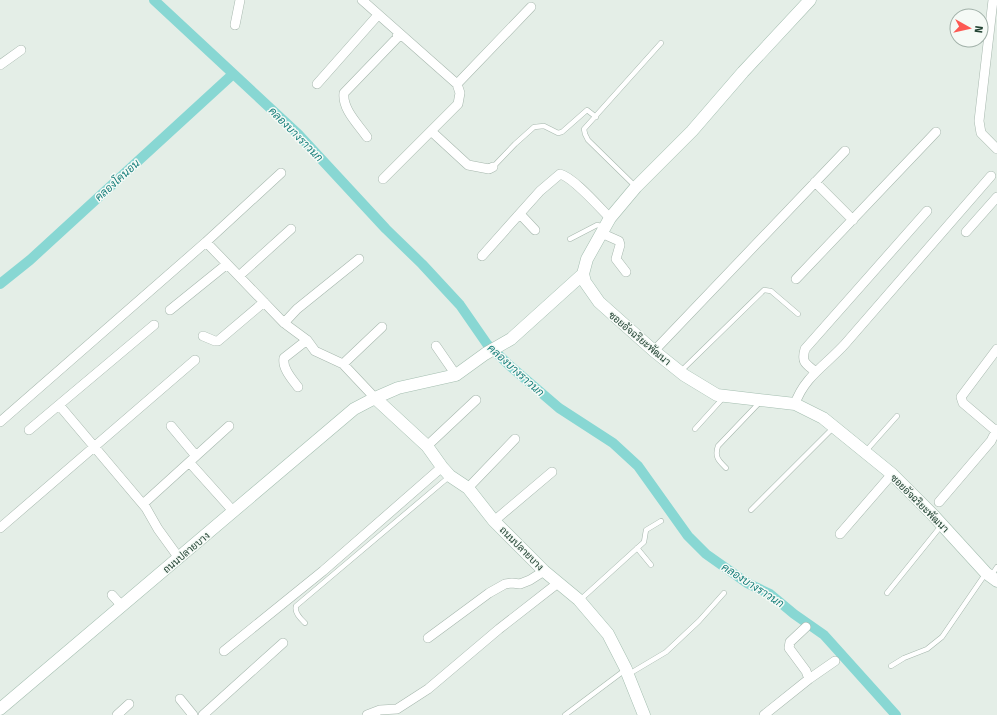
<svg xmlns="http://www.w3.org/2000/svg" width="997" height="715" viewBox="0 0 997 715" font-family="'Fira Sans',Sarabun,sans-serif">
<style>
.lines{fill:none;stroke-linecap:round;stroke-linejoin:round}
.canal{stroke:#88d7d3;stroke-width:10}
.lane-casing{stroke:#a6b7ad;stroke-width:5.5}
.street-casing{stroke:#a6b7ad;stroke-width:10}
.secondary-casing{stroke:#a4beb0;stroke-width:13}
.lane{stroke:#fff;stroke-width:4.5}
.street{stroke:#fff;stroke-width:9}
.secondary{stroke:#fff;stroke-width:12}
.labels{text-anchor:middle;stroke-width:3;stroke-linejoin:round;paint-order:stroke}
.street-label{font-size:10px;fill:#214232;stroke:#f5faf6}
.water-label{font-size:11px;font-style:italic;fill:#167e7a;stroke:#f5faf6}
</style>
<rect width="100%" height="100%" fill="#e4eee7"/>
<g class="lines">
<!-- canal -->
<path class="canal" d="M 154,0 L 298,134 L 386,229 L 422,264 L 460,305 L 487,344 L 509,365 L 559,408 L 613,443 L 638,466 L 688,536 L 706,554 L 747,583 L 770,594 L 794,614 L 824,635 L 896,715
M 0,284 L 30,260 L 233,74"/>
<defs>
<path id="lane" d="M 493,167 L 515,144 L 534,127 L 544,126 L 558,133 L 562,132 L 587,110 L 596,117
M 635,186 L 588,140 L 585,134 L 584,129 L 661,43
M 570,239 L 597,225 L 605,227
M 680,372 L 764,290 L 771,291 L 798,314
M 695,429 L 723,398
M 865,452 L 897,416
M 726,468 C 719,461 714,457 718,446 L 760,402
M 751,510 L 833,428
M 637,548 L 651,565
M 991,576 L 997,567
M 887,593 L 941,526
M 580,600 L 644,542 L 646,530 L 661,521
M 305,623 C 301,619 294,613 296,606 L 450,476
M 891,666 L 904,658 L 927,649 L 942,637 L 986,573
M 629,674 L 666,652 L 699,621 L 724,593
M 565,715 L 625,670"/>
<path id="street" d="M 362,0 L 457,84 L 460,93 L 458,104 L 383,179
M 993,0 L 979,121 L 981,133 L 997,149
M 235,25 L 240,0
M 0,65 L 21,50
M 317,84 L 378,15
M 457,84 L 531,7
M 431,131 L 468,165 L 489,169 L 493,167
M 367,137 C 358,124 342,109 344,93 L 397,38 L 398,32
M 815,182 L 853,220
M 520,214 L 535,230
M 966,232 L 997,197
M 601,233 L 619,241 L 620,245 L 616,259 L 626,272
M 206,242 L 284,323 L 307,340 L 315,351 L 343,364 L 375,398
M 482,256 L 540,191 L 560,174 C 573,177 599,207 610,218
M 239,276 L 291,229
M 796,279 L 936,132
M 170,310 L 227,264
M 284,323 L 297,309 L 359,259
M 203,336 L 215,341 L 218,341 L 264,302
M 436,346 L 456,375
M 654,351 L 845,151
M 343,364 L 382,327
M 816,372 C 806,364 801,363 805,349 L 927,211
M 298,387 C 292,379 282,368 284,358 L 307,340
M 795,404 C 804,377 826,365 845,344 C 894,288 943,232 991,176
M 59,405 L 146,508 L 158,529 L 179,558
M 0,422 L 206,242 L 281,173
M 171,426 L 196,456
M 29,430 L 154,325
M 996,431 L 963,403 L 961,397 L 997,349
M 427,446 L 476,400
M 190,463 L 234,512
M 468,488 L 515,439
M 939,502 L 991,441 L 997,429
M 143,504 L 229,426
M 494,521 L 552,472
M 0,528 L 195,360
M 840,534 L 892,474
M 112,595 L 122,606
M 428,638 L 489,593 L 505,584 L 512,583 L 520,584 L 530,580 L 544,571
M 224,651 L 323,571 L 442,467
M 809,679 L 835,661
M 180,699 L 193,715
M 117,715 L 129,704
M 203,715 L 283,643
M 367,715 L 380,710 L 397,709 L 428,689 L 499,629 L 558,583
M 764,715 L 809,679 L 806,671 L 789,648 L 790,642 L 806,627"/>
<path id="secondary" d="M 810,0 L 743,72 L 692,131 L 636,187 L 610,218 L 587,259 L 583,274 L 585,282 L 599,302 L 654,351 L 684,375 L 717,395 L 795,404 L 823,418 L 892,474 L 933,515 L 986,573 L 997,581
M 375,398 L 427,446 L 442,467 L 450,476 L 468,488 L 494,521 L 544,571 L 579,600 L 608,634 L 626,669 L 628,675 L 644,715
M 0,709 L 354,409 L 375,398 L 398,388 L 456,375 L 485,354 L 511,339 L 583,274"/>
</defs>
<!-- lane casing -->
<use href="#lane" class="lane-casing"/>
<!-- street casing -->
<use href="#street" class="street-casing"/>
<!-- secondary casing -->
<use href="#secondary" class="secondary-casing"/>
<!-- lane -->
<use href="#lane" class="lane"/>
<!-- street -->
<use href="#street" class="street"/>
<!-- secondary -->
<use href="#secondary" class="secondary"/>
</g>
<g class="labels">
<!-- street labels -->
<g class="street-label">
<text transform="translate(640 338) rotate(40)" y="4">ซอยอัจฉริยะพัฒนา</text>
<text transform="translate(920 503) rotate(45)" y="4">ซอยอัจฉริยะพัฒนา</text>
<text transform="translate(522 548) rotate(45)" y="4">ถนนปลายบาง</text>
<text transform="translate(186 552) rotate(-40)" y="4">ถนนปลายบาง</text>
</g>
<!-- water labels -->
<g class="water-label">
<text transform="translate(296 134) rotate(45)" y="4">คลองบางราวนก</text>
<text transform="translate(117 180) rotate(-42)" y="4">คลองโคนอน</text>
<text transform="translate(516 370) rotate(42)" y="4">คลองบางราวนก</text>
<text transform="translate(753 585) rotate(33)" y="4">คลองบางราวนก</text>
</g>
</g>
<!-- north arrow -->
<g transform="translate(969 28) rotate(98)"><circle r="19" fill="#f5faf6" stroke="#a0b0a8"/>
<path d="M0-3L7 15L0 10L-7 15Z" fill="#fd5953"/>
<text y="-6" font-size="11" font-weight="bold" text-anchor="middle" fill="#214232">N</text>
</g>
</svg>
